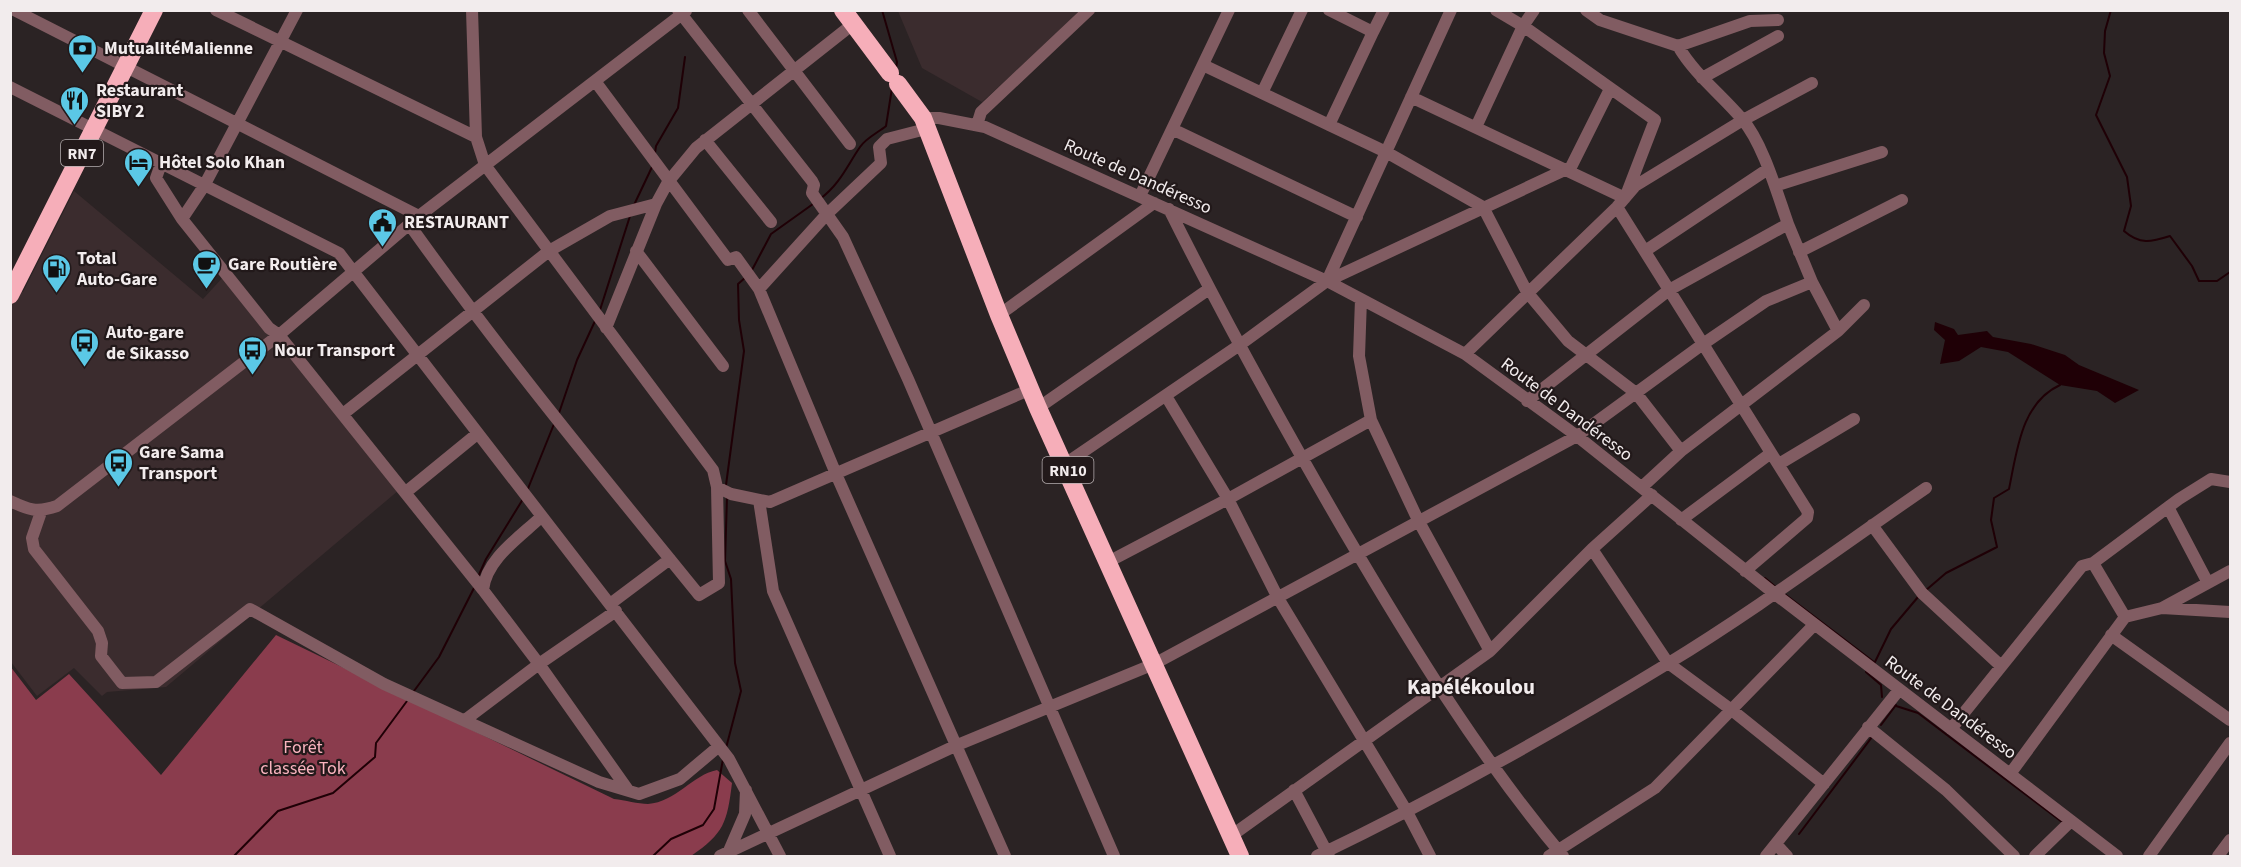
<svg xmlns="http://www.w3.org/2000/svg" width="2241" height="867" viewBox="0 0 2241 867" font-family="'Source Sans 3',sans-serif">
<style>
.built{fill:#3b2c2e}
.forest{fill:#8a3c4d}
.water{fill:#1f0006}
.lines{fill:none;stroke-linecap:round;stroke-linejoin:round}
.stream{stroke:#1f0006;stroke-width:2}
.minor{stroke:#815c62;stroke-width:12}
.highway{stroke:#f6aeb9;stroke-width:18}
.labels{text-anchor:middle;stroke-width:4.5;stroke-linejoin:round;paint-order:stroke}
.shield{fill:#22191a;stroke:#b4adae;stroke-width:1.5}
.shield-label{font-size:16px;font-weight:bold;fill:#f2eced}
.poi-label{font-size:18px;font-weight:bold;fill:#f2eced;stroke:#22191a;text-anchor:start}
.street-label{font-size:18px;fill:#f2eced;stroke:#22191a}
.park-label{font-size:18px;fill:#f9b3be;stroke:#22191a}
.quarter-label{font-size:21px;font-weight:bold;fill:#f2eced;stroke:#22191a}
</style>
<rect width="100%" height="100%" fill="#2b2324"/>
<!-- built -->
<path class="built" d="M 898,11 L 1082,11 L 982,102 L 922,68 Z
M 74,191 L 203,299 L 225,275 L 399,490 L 166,687 L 107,692 L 102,696 L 74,668 L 37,696 L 11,662 L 10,284 L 23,292 Z"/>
<!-- forest -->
<path class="forest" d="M 276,635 L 614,799 C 625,800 638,804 648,804 C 676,802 692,775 717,770 L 732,783 C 727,823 724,833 691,856 L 11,856 L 10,666 L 36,700 L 69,674 L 161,775 Z"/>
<!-- water -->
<path class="water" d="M 1935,322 L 1954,329 L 1958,335 L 1987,331 L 1993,337 L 2031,344 L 2065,355 L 2079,365 L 2139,390 L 2115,403 L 2097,391 L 2060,385 L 2008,352 L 1981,347 L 1959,361 L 1940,364 L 1945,340 L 1934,330 Z"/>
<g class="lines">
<!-- stream -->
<path class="stream" d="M 882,10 L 897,62 L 896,68
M 2111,10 L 2105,31 L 2104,53 L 2110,76 L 2096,115 L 2127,177 L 2131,206 L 2124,231 C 2140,245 2151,242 2170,236 L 2192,266 L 2199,281 L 2217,281 L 2230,272
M 655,153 L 656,146 L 678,108 L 685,57
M 820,199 C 840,184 847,166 860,147 C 866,138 879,132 886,126 L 892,88
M 634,205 L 652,167
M 752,270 L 771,234 L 813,204
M 600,310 L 630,216
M 559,413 L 577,360 L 595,321
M 726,485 L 744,351 L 739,320 L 738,284 L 746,277
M 527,491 L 554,424
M 478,577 L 486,559 L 523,499
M 1765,578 L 1777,588
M 1925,591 L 1946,573 L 1997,547 L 1991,520 L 1994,498 L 2009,489 C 2017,451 2021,403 2060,385
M 1786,595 L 1874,662
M 1874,664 L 1891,629 L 1918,597
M 1866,672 L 1881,685 L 1882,697
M 414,691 L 439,657 L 474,588
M 1893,705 L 1918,713 L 2062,822
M 1881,725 L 1896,705
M 726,748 L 741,691 L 735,663 L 731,579 L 725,561 L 727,497
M 1799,834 L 1872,737
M 234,856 L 278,811 L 333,793 L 375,757 L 376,743 L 407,701
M 653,856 L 671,839 L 703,825 L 714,809 L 723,759"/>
<!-- minor -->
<path class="minor" d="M 14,10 L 419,216
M 216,10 L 476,137
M 472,10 L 476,137 L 485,165 L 713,470 L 717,487 L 731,494 L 770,502 L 1031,389
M 678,10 L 812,181 L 814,185 L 812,193 L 843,237 L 908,379 L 1114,856
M 748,10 L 850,144
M 1329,10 L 1373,32 L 1329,125
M 1451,10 L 1327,281 L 1571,167 L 1610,89
M 1373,32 L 1384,10
M 1678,46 L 1750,21 L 1778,20
M 1203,65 L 1386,152 L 1483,207 L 1527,292 L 1568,341 L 1636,393 L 1681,451 L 1642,487
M 1702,78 L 1778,36
M 595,81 L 728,260 L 736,257 L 759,289
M 10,87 L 339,253 L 729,759 L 780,856
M 1262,93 L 1302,10
M 1411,97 L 1625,198 L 1655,120 L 1523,26 L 1496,10
M 923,118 L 939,118 L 985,127 L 1327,281 L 1465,354 L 1577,436 L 1775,594 L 2117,856
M 977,125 L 981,112 L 1089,10
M 1476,127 L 1523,26 L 1534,10
M 926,129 L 887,139 L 879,147 L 881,163 L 826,215 L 759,289 L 836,474 L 1005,856
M 1172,129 L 1357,217
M 705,140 L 771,222
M 161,164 L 156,178 L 182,219 L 269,328 L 279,335 L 483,590
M 1775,186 L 1882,152
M 1140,196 L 1229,10
M 1617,207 L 1703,344 L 1766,301 L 1812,282 L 1788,224
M 1169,209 C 1223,317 1282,424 1343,529 C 1410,643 1478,755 1563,856
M 182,219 L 204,186 L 297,10
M 409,224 C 500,352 600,473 699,595 L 719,583 L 717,487
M 636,251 L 723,366
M 1645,251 L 1768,169
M 1799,252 L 1902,200
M 1361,299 L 1359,356 L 1371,420 L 1418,520 L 1490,651
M 999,315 L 1154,203
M 606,328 L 656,204 L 668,182 L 696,148 L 853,24
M 1838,331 L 1864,305
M 1465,354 L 1617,207 L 1635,186 L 1743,120 L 1812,83
M 1166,396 L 1228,499 L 1278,598 L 1406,810 L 1430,856
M 1527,401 L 1669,290 L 1788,224 C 1777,193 1763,143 1742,119 C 1720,93 1695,75 1678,46 L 1600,20 L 1586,10
M 1038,408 L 1209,289
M 343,414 L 549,251 L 610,216 L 656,204
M 1681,451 L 1838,331 L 1812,282
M 1065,464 L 1241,344 L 1327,281
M 1779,464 L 1854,419
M 406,492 L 477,434
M 759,500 L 773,591 L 890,856
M 10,501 C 29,510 37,513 57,506 L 279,335 L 419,216 L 686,11
M 2168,507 L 2208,583
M 41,512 L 32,538 L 34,549 L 98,631 L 102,643 L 101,656 L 122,683 L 156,682 L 250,609 L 384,684 L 599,782 L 639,794 L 680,779 L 718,747
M 541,517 C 520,537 486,559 483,590 L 539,664 L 628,790
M 1681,520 L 1771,453
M 1872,525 L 1922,593 L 2001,666
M 1592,549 L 1668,663 L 1733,711 L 1824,784
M 1108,562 L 1228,499 L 1371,420
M 2093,563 L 2179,499 L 2211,479 L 2230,482
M 2230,571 L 2162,608 L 2230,612
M 610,604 L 670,559
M 2111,635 L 2230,720
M 465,720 L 539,664 L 616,611
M 1868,727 L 1946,790 L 2014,856
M 1951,729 L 2082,566 L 2093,563 L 2125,617
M 2010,774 L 2125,617 L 2162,608
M 1294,790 L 1329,856
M 1231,836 L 1490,651 L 1592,549 L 1652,495
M 1776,844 L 1787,856
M 729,851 L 745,814 L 746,790
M 720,856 L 955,746 L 1154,664 L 1577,436 L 1703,344 L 1808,512 L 1807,518 L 1745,571
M 1317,856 C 1436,799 1554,733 1667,664 C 1756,610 1840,547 1926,488
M 1549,856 L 1655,788 L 1814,625
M 1766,856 L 1899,690
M 2035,856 L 2071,821
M 2149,856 L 2230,743
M 2218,856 L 2230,840"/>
<!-- highway -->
<path class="highway" d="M 843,10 L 890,73
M 898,84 L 923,118 L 999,315 L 1038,408 L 1240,856
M 10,295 L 154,10"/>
</g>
<!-- icons -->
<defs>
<symbol id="bank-pin" viewBox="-11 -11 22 30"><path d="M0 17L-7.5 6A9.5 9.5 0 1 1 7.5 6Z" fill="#5bc8e6" stroke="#22191a"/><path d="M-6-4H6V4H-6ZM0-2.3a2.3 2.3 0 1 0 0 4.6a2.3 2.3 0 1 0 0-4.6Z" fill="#111"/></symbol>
<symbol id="restaurant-pin" viewBox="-11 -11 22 30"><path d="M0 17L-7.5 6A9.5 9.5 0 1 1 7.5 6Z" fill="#5bc8e6" stroke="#22191a"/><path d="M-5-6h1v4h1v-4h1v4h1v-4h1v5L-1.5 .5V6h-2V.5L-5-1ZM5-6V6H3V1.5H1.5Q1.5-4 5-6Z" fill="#111"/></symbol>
<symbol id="hotel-pin" viewBox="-11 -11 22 30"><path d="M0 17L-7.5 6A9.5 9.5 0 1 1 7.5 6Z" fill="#5bc8e6" stroke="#22191a"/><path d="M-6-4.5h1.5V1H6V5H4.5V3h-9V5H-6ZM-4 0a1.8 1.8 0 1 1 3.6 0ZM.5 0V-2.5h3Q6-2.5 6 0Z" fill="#111"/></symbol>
<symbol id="civic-pin" viewBox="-11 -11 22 30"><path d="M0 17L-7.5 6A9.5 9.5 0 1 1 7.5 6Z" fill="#5bc8e6" stroke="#22191a"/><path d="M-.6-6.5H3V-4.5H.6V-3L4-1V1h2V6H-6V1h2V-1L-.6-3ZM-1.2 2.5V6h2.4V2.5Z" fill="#111"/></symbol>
<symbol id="cafe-pin" viewBox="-11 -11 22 30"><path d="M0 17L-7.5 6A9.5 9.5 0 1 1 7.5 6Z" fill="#5bc8e6" stroke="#22191a"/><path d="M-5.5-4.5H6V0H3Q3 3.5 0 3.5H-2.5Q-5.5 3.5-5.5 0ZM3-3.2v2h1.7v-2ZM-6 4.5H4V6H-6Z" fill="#111"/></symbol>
<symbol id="fuel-pin" viewBox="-11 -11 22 30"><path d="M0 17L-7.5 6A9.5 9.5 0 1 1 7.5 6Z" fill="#5bc8e6" stroke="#22191a"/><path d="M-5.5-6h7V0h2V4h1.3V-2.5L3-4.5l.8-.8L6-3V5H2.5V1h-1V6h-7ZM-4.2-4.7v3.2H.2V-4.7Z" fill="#111"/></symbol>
<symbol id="bus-pin" viewBox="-11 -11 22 30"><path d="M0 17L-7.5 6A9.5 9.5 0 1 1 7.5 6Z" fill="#5bc8e6" stroke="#22191a"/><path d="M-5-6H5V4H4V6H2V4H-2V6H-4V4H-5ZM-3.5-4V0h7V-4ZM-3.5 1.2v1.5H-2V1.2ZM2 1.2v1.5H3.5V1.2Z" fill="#111"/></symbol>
</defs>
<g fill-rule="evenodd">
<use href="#bank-pin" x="66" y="32" width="33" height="45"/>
<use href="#restaurant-pin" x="58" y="84" width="33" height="45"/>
<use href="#hotel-pin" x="122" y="146" width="33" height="45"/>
<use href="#civic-pin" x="366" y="206" width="33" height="45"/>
<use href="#cafe-pin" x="190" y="248" width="33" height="45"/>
<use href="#fuel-pin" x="40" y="252" width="33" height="45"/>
<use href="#bus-pin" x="68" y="326" width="33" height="45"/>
<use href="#bus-pin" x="236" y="334" width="33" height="45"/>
<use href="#bus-pin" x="102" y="446" width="33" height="45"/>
</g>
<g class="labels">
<!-- shield labels -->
<g class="shield">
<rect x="61" y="140" width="42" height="26" rx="4.5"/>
<rect x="1042.5" y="457" width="51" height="26" rx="4.5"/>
</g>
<g class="shield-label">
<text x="82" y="159">RN7</text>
<text x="1068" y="476">RN10</text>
</g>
<!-- poi labels -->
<g class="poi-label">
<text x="104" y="54">MutualitéMalienne</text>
<text x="96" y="96">Restaurant<tspan x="96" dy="21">SIBY 2</tspan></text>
<text x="159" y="168">Hôtel Solo Khan</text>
<text x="404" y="228">RESTAURANT</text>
<text x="77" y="264">Total<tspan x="77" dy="21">Auto-Gare</tspan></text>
<text x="228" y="270">Gare Routière</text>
<text x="106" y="338">Auto-gare<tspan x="106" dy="21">de Sikasso</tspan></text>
<text x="274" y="356">Nour Transport</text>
<text x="139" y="458">Gare Sama<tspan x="139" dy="21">Transport</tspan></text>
</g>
<!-- street labels -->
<g class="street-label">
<text transform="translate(1138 176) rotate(24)" y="6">Route de Dandéresso</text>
<text transform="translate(1567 409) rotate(37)" y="6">Route de Dandéresso</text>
<text transform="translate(1951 707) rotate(37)" y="6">Route de Dandéresso</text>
</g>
<!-- park labels -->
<g class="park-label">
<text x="303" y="753">Forêt<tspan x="303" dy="21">classée Tok</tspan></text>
</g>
<!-- quarter labels -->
<g class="quarter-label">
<text x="1471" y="694">Kapélékoulou</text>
</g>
</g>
<!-- border -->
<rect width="2241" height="867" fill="none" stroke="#f2eced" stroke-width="24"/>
</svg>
